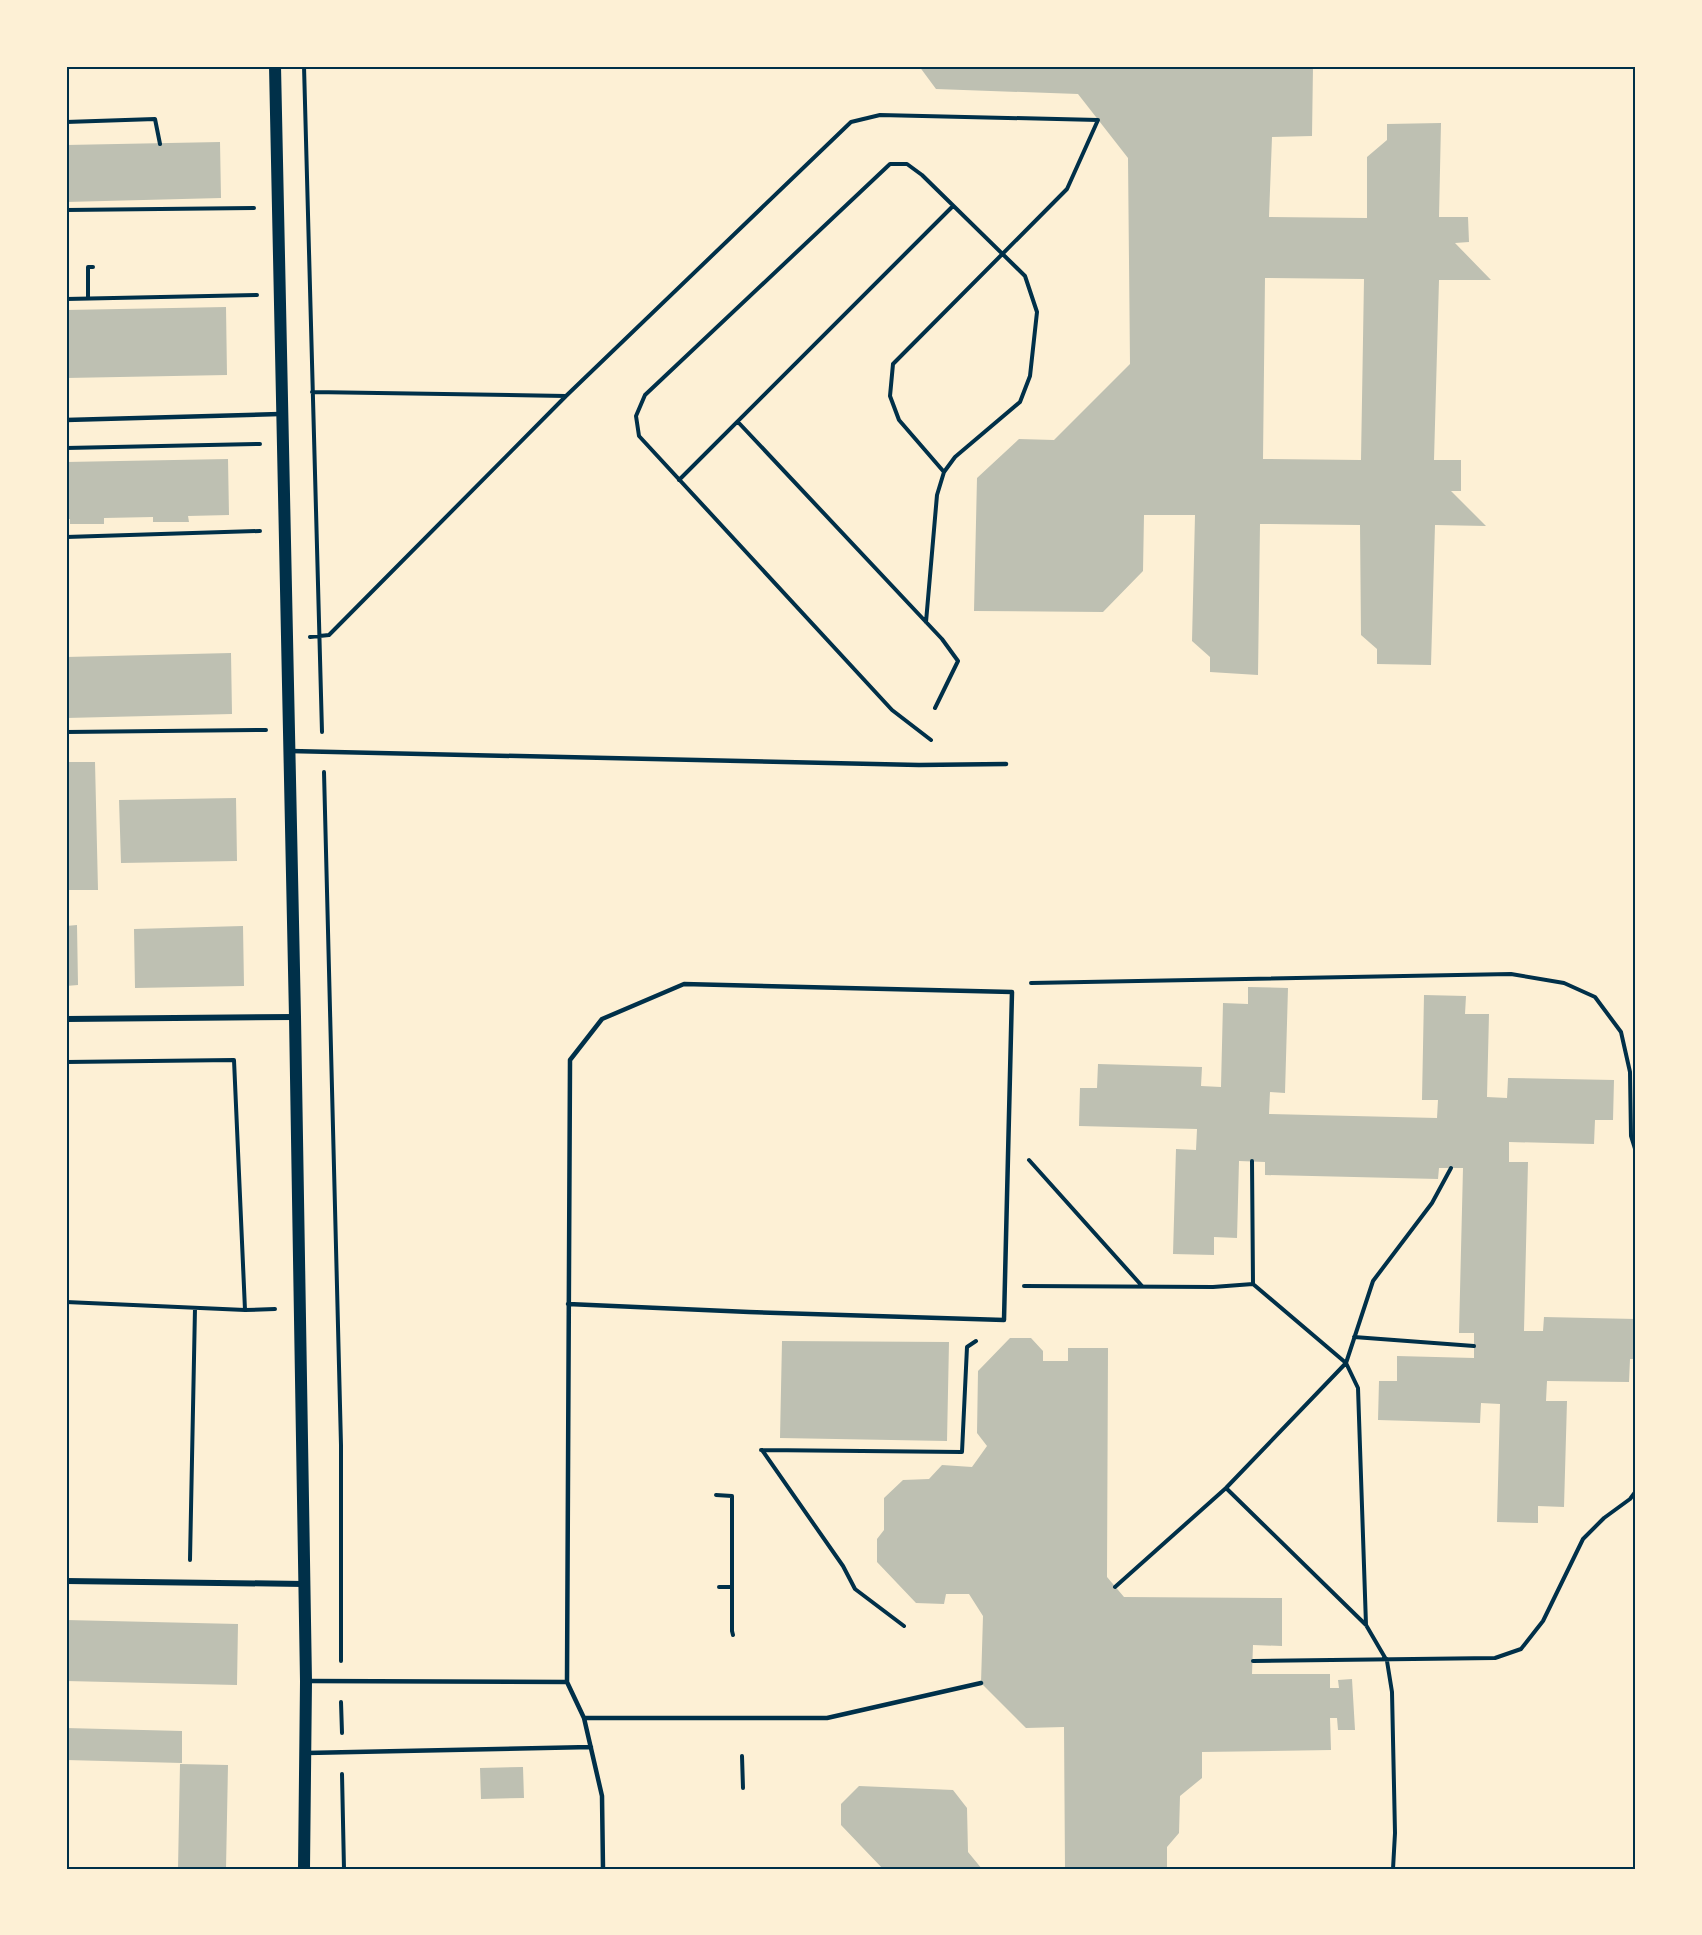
<svg xmlns="http://www.w3.org/2000/svg" width="1702" height="1935" viewBox="0 0 1702 1935" font-family="Karla,sans-serif">
<style>
.building{fill:#bec0b2;fill-rule:evenodd}
.lines{fill:none;stroke-linecap:round;stroke-linejoin:round}
.path{stroke:#003049;stroke-width:4}
.service{stroke:#003049;stroke-width:4.5}
.minor{stroke:#003049;stroke-width:6}
.secondary{stroke:#003049;stroke-width:12}
.neatline{fill:none;stroke:#003049;stroke-width:2}
</style>
<rect width="100%" height="100%" fill="#fdf0d5"/>
<!-- building -->
<path class="building" d="M 919,66 L 1313,66 L 1312,136 L 1272,137 L 1269,217 L 1367,218 L 1367,157 L 1387,140 L 1387,124 L 1441,123 L 1439,217 L 1468,217 L 1469,242 L 1455,243 L 1491,280 L 1439,280 L 1434,460 L 1461,460 L 1461,491 L 1451,491 L 1486,526 L 1435,525 L 1431,665 L 1377,664 L 1377,649 L 1361,635 L 1360,525 L 1260,524 L 1258,675 L 1210,672 L 1210,657 L 1192,641 L 1195,515 L 1144,515 L 1143,571 L 1103,612 L 974,611 L 977,478 L 1019,439 L 1054,440 L 1130,364 L 1128,158 L 1078,94 L 936,89 ZM 1265,278 L 1364,279 L 1361,460 L 1263,459 Z
M 220,142 L 221,198 L 66,202 L 66,145 Z
M 226,307 L 227,375 L 66,378 L 66,310 Z
M 228,459 L 229,515 L 188,516 L 189,522 L 153,522 L 153,517 L 104,518 L 104,524 L 70,524 L 70,519 L 66,519 L 66,462 Z
M 231,653 L 232,714 L 66,718 L 66,657 Z
M 66,762 L 95,762 L 98,890 L 66,890 Z
M 236,798 L 237,861 L 121,863 L 119,800 Z
M 77,925 L 78,985 L 66,986 L 66,926 Z
M 243,926 L 244,986 L 135,988 L 134,929 Z
M 1248,987 L 1288,988 L 1285,1093 L 1270,1092 L 1269,1114 L 1437,1118 L 1438,1100 L 1422,1100 L 1424,995 L 1466,996 L 1465,1014 L 1489,1014 L 1487,1097 L 1507,1098 L 1508,1078 L 1614,1080 L 1613,1120 L 1595,1120 L 1594,1144 L 1509,1142 L 1509,1162 L 1528,1162 L 1524,1331 L 1543,1331 L 1544,1317 L 1636,1319 L 1636,1359 L 1630,1359 L 1629,1382 L 1547,1381 L 1546,1401 L 1567,1401 L 1564,1507 L 1538,1506 L 1538,1523 L 1497,1522 L 1500,1404 L 1481,1403 L 1480,1423 L 1378,1420 L 1379,1381 L 1397,1381 L 1397,1356 L 1474,1358 L 1474,1333 L 1459,1333 L 1463,1168 L 1439,1168 L 1438,1179 L 1265,1175 L 1265,1162 L 1239,1161 L 1237,1238 L 1214,1237 L 1214,1255 L 1173,1254 L 1176,1149 L 1196,1150 L 1197,1129 L 1079,1126 L 1080,1088 L 1097,1088 L 1098,1064 L 1202,1067 L 1201,1086 L 1221,1087 L 1223,1003 L 1248,1004 Z
M 1010,1338 L 1031,1338 L 1043,1351 L 1043,1361 L 1068,1361 L 1068,1348 L 1108,1348 L 1107,1577 L 1124,1597 L 1282,1598 L 1282,1646 L 1253,1645 L 1252,1674 L 1330,1674 L 1330,1688 L 1339,1688 L 1338,1680 L 1352,1679 L 1355,1730 L 1338,1730 L 1337,1718 L 1330,1718 L 1331,1750 L 1202,1752 L 1202,1778 L 1180,1796 L 1179,1833 L 1167,1847 L 1167,1869 L 1065,1869 L 1064,1727 L 1026,1728 L 981,1683 L 983,1616 L 969,1594 L 946,1594 L 944,1604 L 916,1603 L 877,1562 L 877,1539 L 884,1530 L 884,1498 L 903,1480 L 929,1479 L 942,1465 L 972,1467 L 987,1446 L 977,1433 L 978,1371 Z
M 782,1341 L 949,1342 L 947,1441 L 780,1438 Z
M 66,1620 L 238,1624 L 237,1685 L 66,1681 Z
M 66,1728 L 182,1731 L 182,1763 L 66,1760 Z
M 180,1764 L 228,1765 L 226,1869 L 178,1869 Z
M 523,1767 L 524,1798 L 481,1799 L 480,1768 Z
M 859,1786 L 953,1790 L 967,1808 L 968,1852 L 982,1869 L 883,1869 L 841,1825 L 841,1804 Z"/>
<g class="lines">
<!-- path -->
<path class="path" d="M 304,66 L 322,732
M 66,122 L 155,119 L 160,144
M 66,122 L 66,145
M 66,210 L 254,208
M 88,298 L 88,267 L 93,267
M 66,299 L 257,295
M 312,392 L 566,396
M 738,422 L 942,639 L 958,661 L 935,708
M 66,448 L 260,444
M 679,480 L 953,206
M 66,537 L 260,531
M 926,622 L 937,495 L 944,472 L 955,457 L 1020,402 L 1030,376 L 1037,312 L 1025,276 L 922,175 L 907,164 L 890,164 L 645,395 L 636,416 L 639,436 L 892,710 L 931,740
M 310,637 L 329,635 L 566,396 L 851,122 L 880,115 L 1098,120 L 1067,189 L 893,364 L 890,396 L 899,420 L 944,472
M 66,732 L 266,730
M 324,772 L 341,1445 L 341,1661
M 1031,983 L 1511,974 L 1564,983 L 1595,997 L 1621,1032 L 1630,1072 L 1631,1136 L 1636,1152
M 66,1062 L 234,1060 L 245,1310
M 1029,1160 L 1142,1286
M 1253,1284 L 1346,1363 L 1358,1388 L 1366,1625
M 1024,1286 L 1213,1287 L 1253,1284 L 1252,1161
M 66,1302 L 245,1310 L 275,1309
M 1354,1337 L 1474,1346
M 761,1450 L 962,1452 L 967,1347 L 976,1341
M 762,1450 L 843,1566 L 855,1589 L 904,1626
M 1226,1488 L 1366,1625 L 1387,1661 L 1392,1692 L 1395,1833 L 1393,1869
M 716,1495 L 732,1496 L 732,1631 L 733,1635
M 190,1560 L 195,1308
M 719,1587 L 731,1587
M 1115,1587 L 1226,1488 L 1346,1363 L 1373,1281 L 1432,1203 L 1451,1168
M 1253,1661 L 1495,1658 L 1521,1649 L 1543,1621 L 1583,1539 L 1604,1518 L 1630,1499 L 1636,1491
M 341,1702 L 342,1733
M 742,1756 L 743,1788
M 342,1774 L 344,1869"/>
<!-- service -->
<path class="service" d="M 66,420 L 280,414
M 290,751 L 919,765 L 1006,764
M 568,1304 L 749,1312 L 1004,1320 L 1012,992 L 684,984 L 602,1019 L 570,1060 L 567,1682 L 584,1718 L 602,1796 L 603,1869
M 308,1681 L 567,1682
M 584,1718 L 827,1718 L 981,1683
M 306,1753 L 591,1747"/>
<!-- minor -->
<path class="minor" d="M 66,1019 L 295,1017
M 66,1581 L 304,1584"/>
<!-- secondary -->
<path class="secondary" d="M 275,66 L 295,1017 L 306,1681 L 304,1869"/>
</g>
<!-- border -->
<rect width="1702" height="1935" fill="none" stroke="#fdf0d5" stroke-width="135"/>
<rect x="68" y="68" width="1566" height="1800" class="neatline"/>
</svg>
